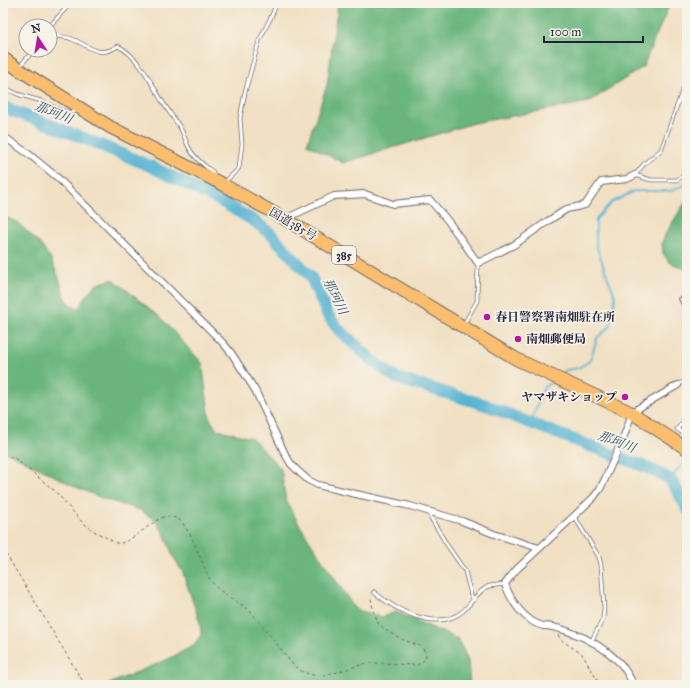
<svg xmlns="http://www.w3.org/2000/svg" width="690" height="688" viewBox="0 0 690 688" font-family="'IM FELL Great Primer','Noto Serif JP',serif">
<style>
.built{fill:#f5d2c2}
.forest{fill:#69b57d;stroke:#466c5c}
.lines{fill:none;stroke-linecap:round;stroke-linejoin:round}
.stream{stroke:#54b2d2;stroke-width:2}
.river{stroke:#54b2d2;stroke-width:12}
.building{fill:#e2a277}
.lane-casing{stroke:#6a646b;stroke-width:4.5}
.street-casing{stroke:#6a646b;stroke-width:8}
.highway-casing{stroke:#6a646b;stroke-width:14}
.path{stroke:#6a646b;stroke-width:1;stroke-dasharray:3 3;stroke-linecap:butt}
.lane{stroke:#fff;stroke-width:3}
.street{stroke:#fff;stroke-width:6}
.highway{stroke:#fabe6e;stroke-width:12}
.poi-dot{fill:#b5179e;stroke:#f7f3e8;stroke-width:1.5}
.labels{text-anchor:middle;stroke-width:3.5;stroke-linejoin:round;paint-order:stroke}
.shield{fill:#f7f3e8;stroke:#62616f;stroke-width:1}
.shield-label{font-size:11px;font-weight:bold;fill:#22223b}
.street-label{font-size:12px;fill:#22223b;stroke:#f7f3e8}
.poi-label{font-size:12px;font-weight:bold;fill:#22223b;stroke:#f7f3e8;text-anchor:start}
.water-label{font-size:13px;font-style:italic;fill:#345470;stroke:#f7f3e8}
</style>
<rect width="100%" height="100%" fill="#f7f3e8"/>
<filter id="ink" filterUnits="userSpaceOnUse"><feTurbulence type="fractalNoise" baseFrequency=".025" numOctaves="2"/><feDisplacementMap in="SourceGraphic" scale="8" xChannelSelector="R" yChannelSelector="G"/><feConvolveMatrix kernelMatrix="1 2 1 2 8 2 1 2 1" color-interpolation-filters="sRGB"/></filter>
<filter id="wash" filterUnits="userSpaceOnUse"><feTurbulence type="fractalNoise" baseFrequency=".012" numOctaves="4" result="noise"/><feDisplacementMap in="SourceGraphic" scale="16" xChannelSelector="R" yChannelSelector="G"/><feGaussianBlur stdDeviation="0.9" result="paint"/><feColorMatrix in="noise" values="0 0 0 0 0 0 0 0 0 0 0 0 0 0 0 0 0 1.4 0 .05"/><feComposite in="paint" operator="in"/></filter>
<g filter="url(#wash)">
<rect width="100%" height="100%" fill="#f1e0c3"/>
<!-- built -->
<path class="built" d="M 687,281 L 687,332 L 664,297 L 671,290 Z"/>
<!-- forest -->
<path class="forest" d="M 338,3 L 670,3 L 643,67 L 589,102 L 474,123 L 343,163 L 307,144 L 327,85 Z
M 687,199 L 687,270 L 669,262 L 663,253 L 662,243 L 666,233 Z
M 3,216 L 18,223 L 40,244 L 51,259 L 59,278 L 66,301 L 78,309 L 87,295 L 95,285 L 113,279 L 160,317 L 202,363 L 210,419 L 216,429 L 252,438 L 281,469 L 286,501 L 302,529 L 355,609 L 382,617 L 396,612 L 458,639 L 468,661 L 470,685 L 106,685 L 164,661 L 193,646 L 201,635 L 200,623 L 183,573 L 173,556 L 164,533 L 155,520 L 140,510 L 104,499 L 78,488 L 3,450 Z"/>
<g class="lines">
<!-- stream -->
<path class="stream" d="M 561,374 L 566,370 L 578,368 L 590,361 L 597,338 L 610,326 L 614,313 L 615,296 L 606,273 L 596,245 L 596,219 L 611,203 L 634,191 L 671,191 L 684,185 L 687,179
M 530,423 L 544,387 L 553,381
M 670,479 L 687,459"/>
<!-- river -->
<path class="river" d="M 3,106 L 13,111 L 81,137 L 150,166 L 219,200 L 254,221 L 270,233 L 311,277 L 327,314 L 338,329 L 374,362 L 396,378 L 486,405 L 530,423 L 648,468 L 670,479 L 681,497 L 687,509"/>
</g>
<g id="blocks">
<!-- building -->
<path class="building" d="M 687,294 L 687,308 L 684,310 L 678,298 Z"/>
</g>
</g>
<g filter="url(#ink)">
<use href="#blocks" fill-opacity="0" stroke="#6a646b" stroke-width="1"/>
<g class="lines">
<defs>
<path id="lane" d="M 50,26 L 66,8 L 72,3
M 50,36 C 57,37 65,36 72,39 C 90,46 98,59 118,46 C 139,57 150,81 162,101 C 167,109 173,117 179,126 C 183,132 185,139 188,146 C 193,157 203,165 213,172 L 213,175
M 19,67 L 34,50
M 687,83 L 683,89 L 661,150 L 644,164 L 635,175 L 651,180 L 677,180 L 687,173
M 3,86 C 17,96 26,96 41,101 C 52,105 66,116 77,111
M 225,182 L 239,168 L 242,144 L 240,118 L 245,92 L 259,41 L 272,15 L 276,5 L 279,3
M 464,324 L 477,301 L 478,263
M 678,385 L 687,379
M 687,423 L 684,421 L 677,429 L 687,436
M 429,511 L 431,518 L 447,545 L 465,571 L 471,595 L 474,600
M 574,516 L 599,557 L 601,565 L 604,608 L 603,619 L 591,642
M 374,592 C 395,610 437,633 463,611 C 471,604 478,591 487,587 C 493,585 500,585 505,584"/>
<path id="street" d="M 3,136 L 30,155 L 58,178 L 224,344 L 232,354 L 255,390 L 285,454 L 291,464 L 299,472 L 308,480 L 318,485 L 347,492 L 410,506 L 462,521 L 494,534 L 539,548
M 285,219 L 334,196 L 365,194 L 393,204 L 430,200 L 448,221 L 478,263 L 514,245 L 548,221 L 567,209 L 585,205 L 601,182 L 627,179 L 635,175
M 634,685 C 630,678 625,668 619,662 C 606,649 587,638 570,632 C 564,630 558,628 552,627 C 549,626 546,626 543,626 C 524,621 511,601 505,584 L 511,576 L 517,569 L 572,518 L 593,498 L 600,489 L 605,479 L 620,445 L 625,433 L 632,413 L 637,409 L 678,385"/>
<path id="highway" d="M 3,58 L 18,69 L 110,127 L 222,184 L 285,219 L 518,360 L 632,413 L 687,449"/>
</defs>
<!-- lane casing -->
<use href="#lane" class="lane-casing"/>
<!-- street casing -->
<use href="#street" class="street-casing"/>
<!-- highway casing -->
<use href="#highway" class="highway-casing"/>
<!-- path -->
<path class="path" d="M 3,455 L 16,459 L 55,491 L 81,521 L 94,531 L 116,543 L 122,543 L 129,540 L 156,521 L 163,517 L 170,516 L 176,518 L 181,521 L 190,534 L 210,580 L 218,589 L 246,608 L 253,614 L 294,666 L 303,672 L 313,675 L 324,676 L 367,663 L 382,663 L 411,665 L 418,665 L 422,662 L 425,659 L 426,655 L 424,650 L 420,646 L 404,640 L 388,632 L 378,623 L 373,610 L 371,598 L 372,596
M 3,549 L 85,685
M 558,635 L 561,640 L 582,654 L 600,685"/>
<!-- lane -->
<use href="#lane" class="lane"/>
<!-- street -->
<use href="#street" class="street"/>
<!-- highway -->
<use href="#highway" class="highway"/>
</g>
</g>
<!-- markers -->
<g class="poi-dot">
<circle cx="487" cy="317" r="4"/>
<circle cx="518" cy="339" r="4"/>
<circle cx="625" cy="397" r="4"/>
</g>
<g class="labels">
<!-- shield labels -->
<rect class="shield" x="332" y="246" width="24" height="18" rx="3"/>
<g class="shield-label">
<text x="344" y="259">385</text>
</g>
<!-- street labels -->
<g class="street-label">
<text transform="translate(293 224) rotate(30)" y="4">国道385号</text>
</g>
<!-- poi labels -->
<g class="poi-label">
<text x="495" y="321">春日警察署南畑駐在所</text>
<text x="526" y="343">南畑郵便局</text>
<text x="617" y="401" text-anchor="end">ヤマザキショップ</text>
</g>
<!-- water labels -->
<g class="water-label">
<text transform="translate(54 112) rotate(22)" y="5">那珂川</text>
<text transform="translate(336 296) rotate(64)" y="5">那珂川</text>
<text transform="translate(617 441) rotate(21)" y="5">那珂川</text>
</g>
</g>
<!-- margin -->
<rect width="690" height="688" fill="none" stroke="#f7f3e8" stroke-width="16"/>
<!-- north arrow -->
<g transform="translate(38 38) rotate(348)"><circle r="19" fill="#f7f3e8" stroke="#a29fa3"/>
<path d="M0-3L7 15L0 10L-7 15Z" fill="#b5179e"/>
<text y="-6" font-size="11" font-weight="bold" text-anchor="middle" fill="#22223b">N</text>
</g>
<!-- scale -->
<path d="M544 36v6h99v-6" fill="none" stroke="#22223b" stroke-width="2"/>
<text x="550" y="36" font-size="12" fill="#22223b" stroke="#f7f3e8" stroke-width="3" paint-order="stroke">100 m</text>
</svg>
